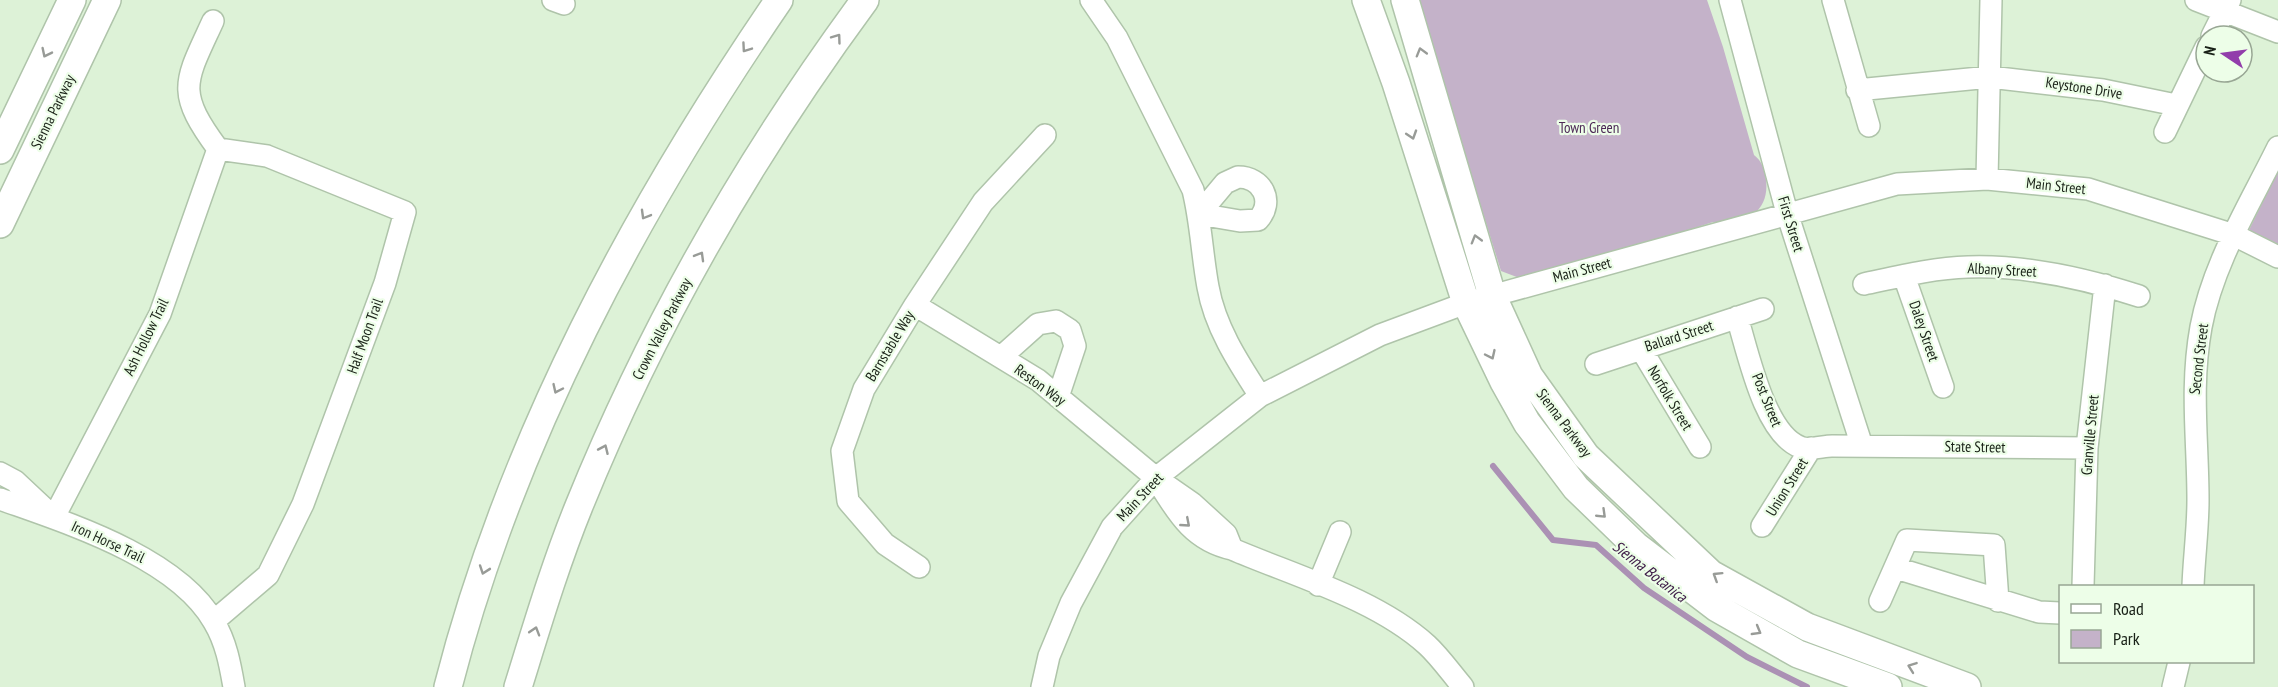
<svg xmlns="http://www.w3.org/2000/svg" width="2278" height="687" viewBox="0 0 2278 687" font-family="'PT Sans Narrow',sans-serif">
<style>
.green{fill:#c4b2c9}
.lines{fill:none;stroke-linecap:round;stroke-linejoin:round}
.stream{stroke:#ab91b4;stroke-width:6}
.minor-casing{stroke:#afc4aa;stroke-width:24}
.major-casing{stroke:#afc4aa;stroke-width:30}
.minor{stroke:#fff;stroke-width:21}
.major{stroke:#fff;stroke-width:27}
.oneway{stroke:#989b97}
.labels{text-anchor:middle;stroke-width:4.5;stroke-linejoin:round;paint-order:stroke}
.street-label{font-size:15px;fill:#192117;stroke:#edfee8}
.park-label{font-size:15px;fill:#4d2957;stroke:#edfee8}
.water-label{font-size:16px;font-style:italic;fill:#3c1946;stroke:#edfee8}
</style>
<rect width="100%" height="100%" fill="#ddf2d7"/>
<!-- green -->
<path class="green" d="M 1420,0 L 1707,0 L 1723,47 L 1754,155 C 1762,161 1765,170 1766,180 C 1770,213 1743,227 1713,222 L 1554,274 L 1522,279 L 1501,271 L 1428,37 Z
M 2278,171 L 2278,244 L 2249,230 Z"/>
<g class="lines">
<!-- stream -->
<path class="stream" d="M 1493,466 L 1553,540 L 1596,545 L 1644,588 L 1747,657 L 1807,687"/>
<defs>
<path id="minor" d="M 553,0 L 564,4
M 1091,0 L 1117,38 L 1193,190 C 1201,222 1202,255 1208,287 C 1215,327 1238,362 1260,396
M 1730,0 L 1787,213 L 1862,446
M 1833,0 L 1869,126
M 2196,0 L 2278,32
M 213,21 C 185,82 175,91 218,149
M 2212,36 L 2230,0
M 1857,90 L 1990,77 L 2103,90 L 2176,105
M 2165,132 L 2206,47
M 1238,177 C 1262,177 1275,201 1258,220 L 1240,221 L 1199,214 L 1225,183 Z
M 1987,179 L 1991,0
M 1904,276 L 1943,387
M 1864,284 C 1897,277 1933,268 1968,267 C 2026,265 2084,278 2139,296
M 915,305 L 1038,380 L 1156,478 L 1192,503 L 1226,534 L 1232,549
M 1737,317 C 1748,352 1764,433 1800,447 C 1808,451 1823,446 1832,446 L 2087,448
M 1641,349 L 1700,447
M 1001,357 L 1038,324 L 1056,321 L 1070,330 L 1075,346 L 1058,397
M 1596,364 L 1763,309
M 0,473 L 15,481 L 47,511
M 1160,485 C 1179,516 1195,541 1232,549 C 1295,576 1376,599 1427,645 C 1440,657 1451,673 1463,687
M 0,499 C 67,523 177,557 214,622 C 226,642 230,664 234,687
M 54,517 L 160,314 L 218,149
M 1762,526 L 1811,448
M 919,567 L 885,544 L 848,501 L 842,451 L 864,389 L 915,305 L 983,202 L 1045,135
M 1896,568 L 2039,612 L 2060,613
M 1318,585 L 1340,532
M 2083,586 L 2087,448 L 2105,285
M 2193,586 C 2194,558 2198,529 2198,500 C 2198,440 2190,388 2201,327 C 2213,263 2250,204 2278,147
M 1880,601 L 1907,540 L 1994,545 L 1998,601
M 214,621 L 268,575 L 303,504 L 385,283 L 405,212 L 267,156 L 218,149
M 1042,687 L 1049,656 L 1071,603 L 1112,527 L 1156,478 L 1260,396 L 1380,335 L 1466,303 L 1897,184 L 1987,179 L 2088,189 L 2234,235 L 2278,257
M 2173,687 L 2179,662"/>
<path id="major" d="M 1366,0 L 1396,83 L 1466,303 L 1504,382 L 1527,423 L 1576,488 L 1636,546 L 1717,608 L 1798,654 L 1888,687
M 1405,0 L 1492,295 L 1529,376 L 1586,456 L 1711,574 L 1807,627 L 1967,687
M 0,150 L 72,0
M 0,224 L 107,0
M 448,687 C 511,440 636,209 779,0
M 518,687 C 537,626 555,565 579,506 C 652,326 750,156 865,0"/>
</defs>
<!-- minor casing -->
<use href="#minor" class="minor-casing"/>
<!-- major casing -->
<use href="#major" class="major-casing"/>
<!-- minor -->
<use href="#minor" class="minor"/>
<!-- major -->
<use href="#major" class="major"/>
</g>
<!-- one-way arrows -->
<defs><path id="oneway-chevron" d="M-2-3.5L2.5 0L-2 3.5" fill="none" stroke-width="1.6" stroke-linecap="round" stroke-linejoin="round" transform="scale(1.5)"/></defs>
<g class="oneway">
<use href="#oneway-chevron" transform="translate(837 38) rotate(-54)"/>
<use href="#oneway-chevron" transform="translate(746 48) rotate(125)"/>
<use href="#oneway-chevron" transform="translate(1421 52) rotate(-106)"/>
<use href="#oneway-chevron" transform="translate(46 53) rotate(116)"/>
<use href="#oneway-chevron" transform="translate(1412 135) rotate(72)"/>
<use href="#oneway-chevron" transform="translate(645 215) rotate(120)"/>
<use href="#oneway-chevron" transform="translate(1476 239) rotate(-106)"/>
<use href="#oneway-chevron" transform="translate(700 256) rotate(-60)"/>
<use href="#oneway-chevron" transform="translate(1491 355) rotate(65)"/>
<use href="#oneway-chevron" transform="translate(557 389) rotate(115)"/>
<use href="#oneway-chevron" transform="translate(604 449) rotate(-66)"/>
<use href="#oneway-chevron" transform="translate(1602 514) rotate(44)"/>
<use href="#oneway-chevron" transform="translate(1186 523) rotate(41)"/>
<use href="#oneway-chevron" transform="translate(484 570) rotate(109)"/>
<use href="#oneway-chevron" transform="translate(1717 576) rotate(-148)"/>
<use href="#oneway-chevron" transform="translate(535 631) rotate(-73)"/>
<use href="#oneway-chevron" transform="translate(1757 631) rotate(30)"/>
<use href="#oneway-chevron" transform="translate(1912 667) rotate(-160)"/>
</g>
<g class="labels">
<!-- street labels -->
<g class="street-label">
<text transform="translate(2084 88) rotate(9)" y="5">Keystone Drive</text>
<text transform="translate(53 112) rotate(-64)" y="5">Sienna Parkway</text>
<text transform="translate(2056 186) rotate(6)" y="5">Main Street</text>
<text transform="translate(1791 224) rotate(73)" y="5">First Street</text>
<text transform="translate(1582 270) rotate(-15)" y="5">Main Street</text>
<text transform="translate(2002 270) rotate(3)" y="5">Albany Street</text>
<text transform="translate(662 329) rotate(-63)" y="5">Crown Valley Parkway</text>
<text transform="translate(1924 331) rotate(71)" y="5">Daley Street</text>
<text transform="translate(365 336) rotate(-70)" y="5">Half Moon Trail</text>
<text transform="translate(1679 336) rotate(-18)" y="5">Ballard Street</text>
<text transform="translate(146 337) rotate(-64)" y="5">Ash Hollow Trail</text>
<text transform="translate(890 346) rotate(-59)" y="5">Barnstable Way</text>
<text transform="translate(2199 359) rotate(-83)" y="5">Second Street</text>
<text transform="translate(1040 385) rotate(36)" y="5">Reston Way</text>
<text transform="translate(1670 398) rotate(59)" y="5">Norfolk Street</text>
<text transform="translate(1767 400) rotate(68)" y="5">Post Street</text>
<text transform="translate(1564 423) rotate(53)" y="5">Sienna Parkway</text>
<text transform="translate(2090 435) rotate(-85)" y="5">Granville Street</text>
<text transform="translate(1975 447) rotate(1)" y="5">State Street</text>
<text transform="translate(1787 487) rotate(-58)" y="5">Union Street</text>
<text transform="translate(1140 497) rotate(-47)" y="5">Main Street</text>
<text transform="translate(108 542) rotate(25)" y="5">Iron Horse Trail</text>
</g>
<!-- park labels -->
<g class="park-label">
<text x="1589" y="133">Town Green</text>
</g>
<!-- water labels -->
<g class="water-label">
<text transform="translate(1650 571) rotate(38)" y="6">Sienna Botanica</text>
</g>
</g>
<!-- legend -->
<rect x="2059" y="585" width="195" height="78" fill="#edfee8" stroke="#98a694" stroke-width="1.5"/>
<rect x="2071" y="604" width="30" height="9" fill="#ffffff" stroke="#98a694" stroke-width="1.5"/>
<text x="2113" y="615" font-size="18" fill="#192117">Road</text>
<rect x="2071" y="630" width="30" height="18" fill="#c4b2c9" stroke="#98a694" stroke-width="1.5"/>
<text x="2113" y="645" font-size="18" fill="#192117">Park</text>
<!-- north arrow -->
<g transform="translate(2224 54) rotate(283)"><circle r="28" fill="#edfee8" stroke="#98a694" stroke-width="1.5"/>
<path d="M0-4.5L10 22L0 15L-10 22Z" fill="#923dab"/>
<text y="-9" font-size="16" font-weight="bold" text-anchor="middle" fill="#192117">N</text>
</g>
</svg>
